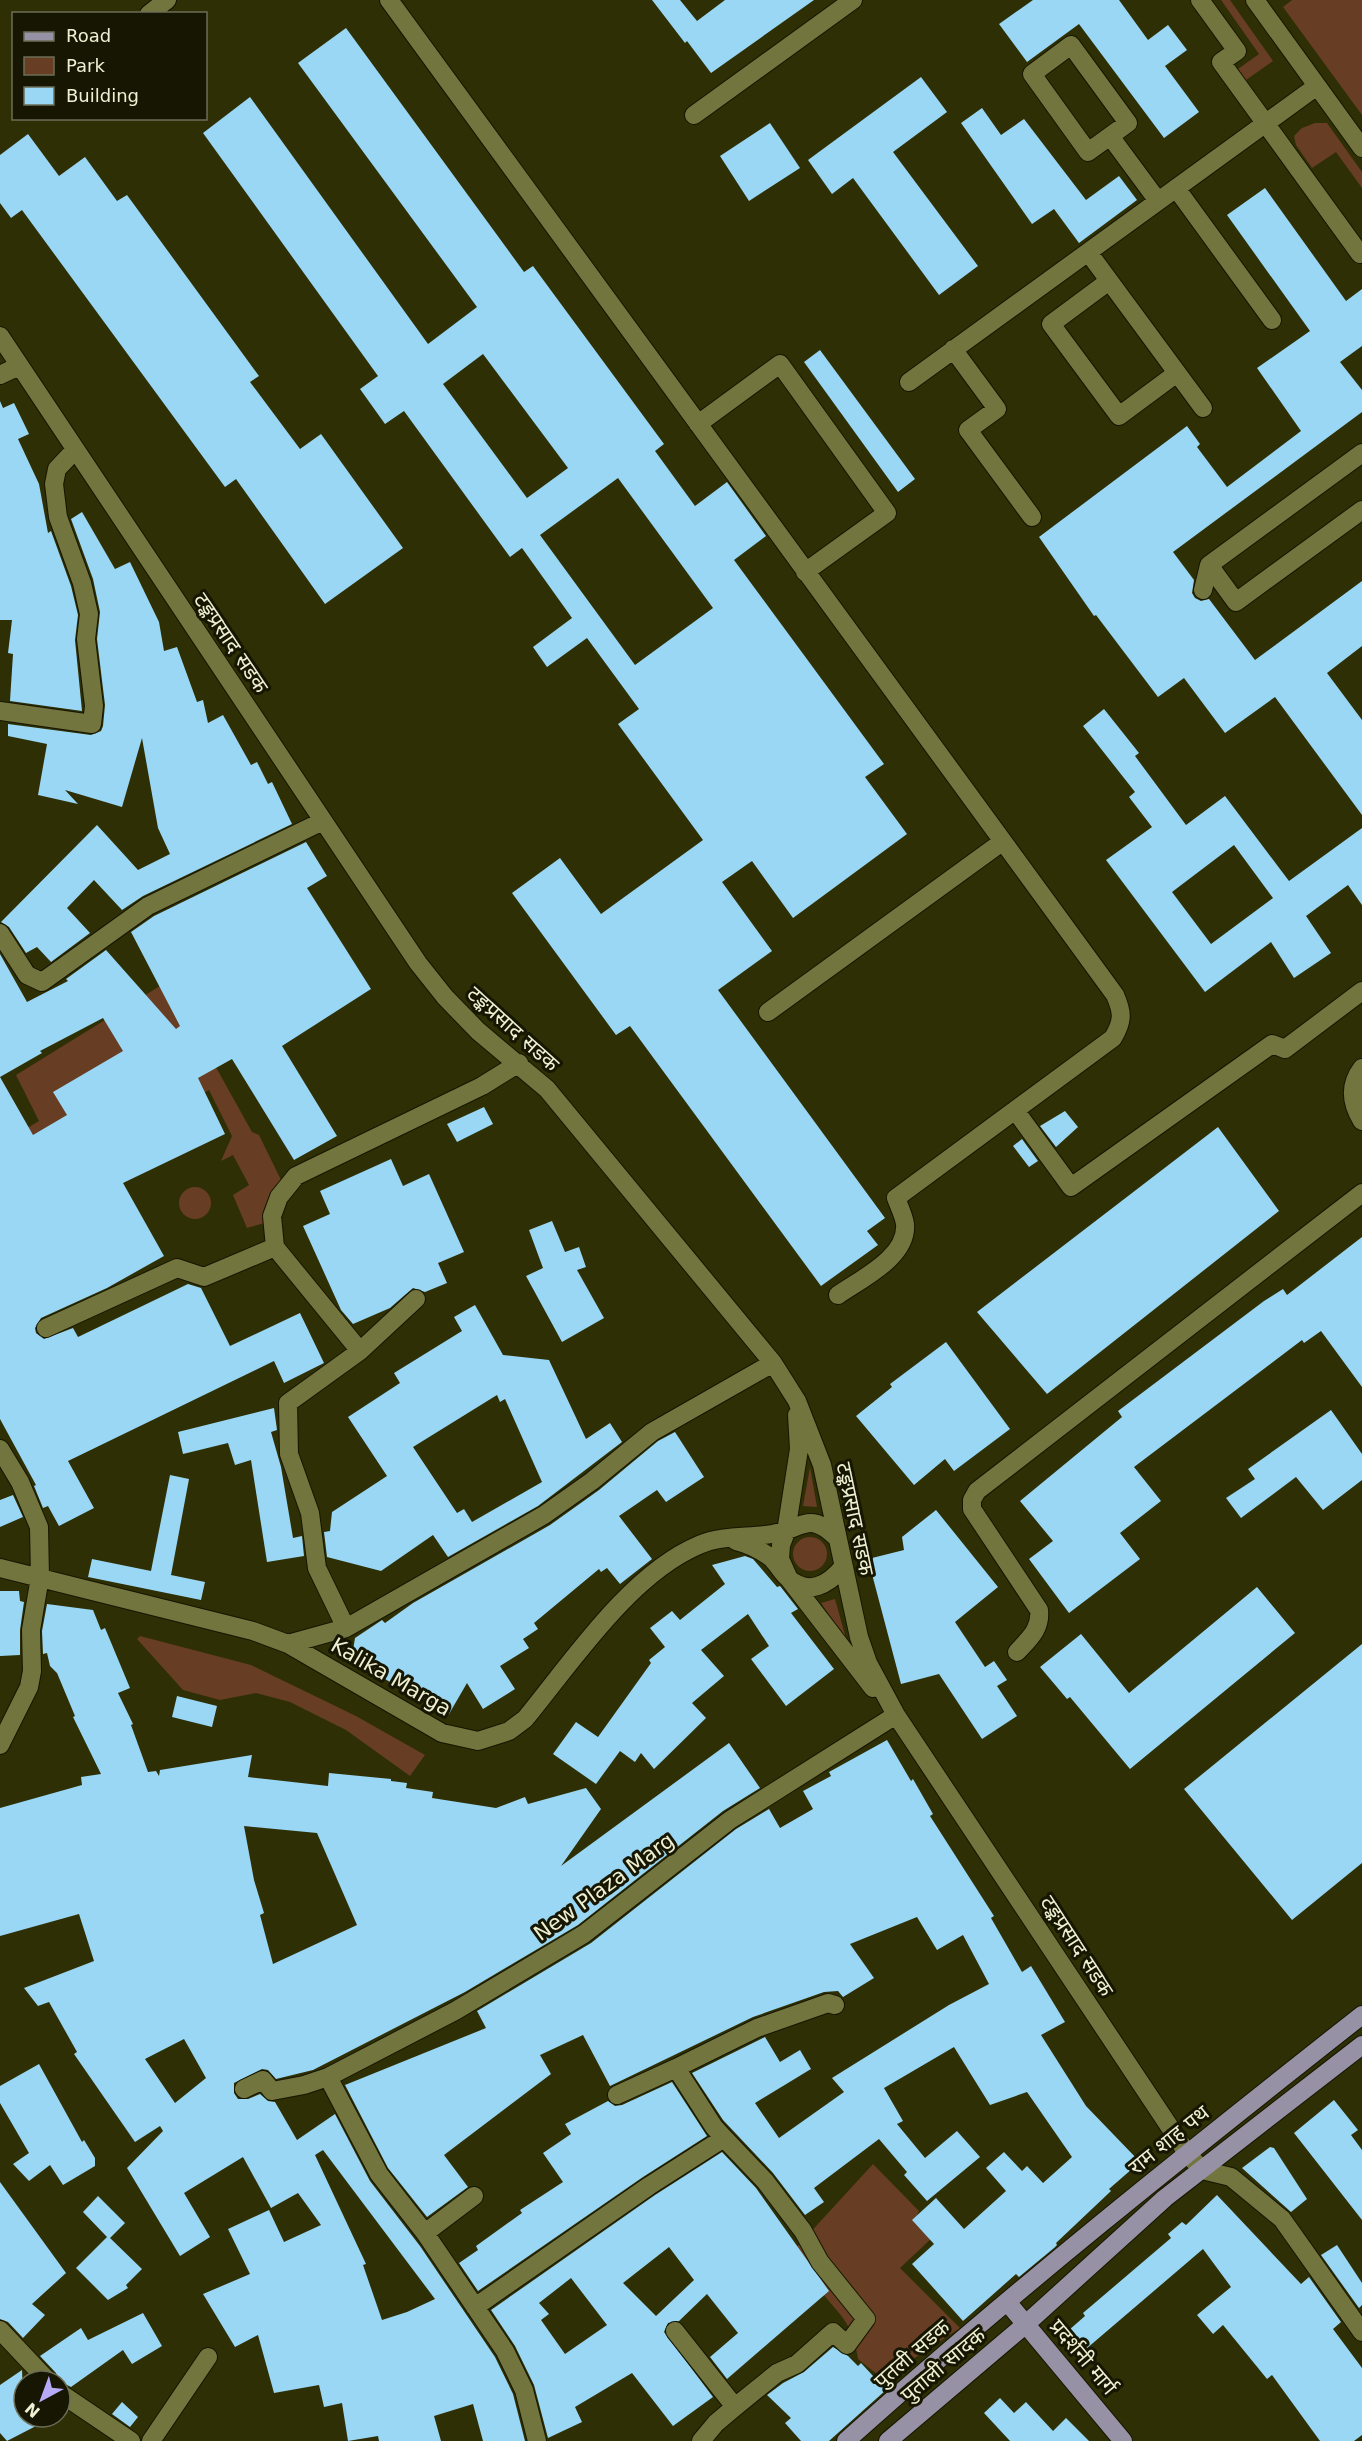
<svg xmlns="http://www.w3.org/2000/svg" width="1362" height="2441" viewBox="0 0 1362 2441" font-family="'DejaVu Sans','Noto Sans Devanagari',sans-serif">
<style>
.green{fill:#673d23}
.building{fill:#9ad7f5;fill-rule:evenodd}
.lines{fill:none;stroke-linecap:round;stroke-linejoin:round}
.minor-casing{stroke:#161600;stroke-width:20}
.major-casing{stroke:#161600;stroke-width:20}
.minor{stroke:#73753f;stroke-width:18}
.major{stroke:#9691a4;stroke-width:18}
.labels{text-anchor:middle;stroke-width:6;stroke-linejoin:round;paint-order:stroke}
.street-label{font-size:21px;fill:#eef0d3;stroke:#161602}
</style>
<rect width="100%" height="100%" fill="#2e2f04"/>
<!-- green -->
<path class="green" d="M 1221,0 L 1230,0 L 1273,61 L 1246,80 L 1238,69 L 1259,54 Z
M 1292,0 L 1362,0 L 1362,115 L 1283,7 Z
M 1315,123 L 1327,123 L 1362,172 L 1362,188 L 1336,152 L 1312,168 L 1296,145 L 1294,136 L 1302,128 Z
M 168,981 L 252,1132 L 259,1135 L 284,1186 L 271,1221 L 247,1228 L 233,1195 L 249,1185 L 233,1155 L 221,1161 L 232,1136 L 209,1090 L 162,1116 L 9,1139 L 39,1121 L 16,1075 Z
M179 1203a16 16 0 1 1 32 0a16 16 0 1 1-32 0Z
M 810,1467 L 817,1507 L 803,1506 Z
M793 1554a17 17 0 1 1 34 0a17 17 0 1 1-34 0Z
M 835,1599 L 847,1642 L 821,1603 Z
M 140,1636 L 251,1665 L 356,1716 L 425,1755 L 410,1776 L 346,1730 L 290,1702 L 256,1693 L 220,1700 L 183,1690 L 137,1639 Z
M 873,2164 L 919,2211 L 914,2222 L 932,2238 L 900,2268 L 960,2328 L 883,2379 L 858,2359 C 852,2317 836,2314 814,2282 C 807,2272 801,2260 795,2249 Z"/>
<!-- building -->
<path class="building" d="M 652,0 L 680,0 L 697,21 L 725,0 L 814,0 L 711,73 L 687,41 L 685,43 Z
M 1033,0 L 1119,0 L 1148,40 L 1168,25 L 1187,50 L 1165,66 L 1199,112 L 1164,138 L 1079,24 L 1027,62 L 999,24 Z
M 346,28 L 524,272 L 533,266 L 664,444 L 655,451 L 695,506 L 727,482 L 766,536 L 734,560 L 884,764 L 865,777 L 907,834 L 793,918 L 752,861 L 722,882 L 772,951 L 718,990 L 885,1218 L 867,1231 L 878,1245 L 821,1286 L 630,1026 L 616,1035 L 512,893 L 560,858 L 601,914 L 703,840 L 618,724 L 639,709 L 587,638 L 547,667 L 533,647 L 572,618 L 522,548 L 510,557 L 404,411 L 385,424 L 360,389 L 378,376 L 203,133 L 250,97 L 428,344 L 477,307 L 298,63 ZM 483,354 L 568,468 L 527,498 L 443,384 ZM 618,478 L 713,608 L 635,665 L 540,535 Z
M 921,77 L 947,112 L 893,152 L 978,266 L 939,295 L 853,178 L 832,194 L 808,160 Z
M 982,108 L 1001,135 L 1024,119 L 1086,200 L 1119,176 L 1137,200 L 1079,243 L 1054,209 L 1032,224 L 961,123 Z
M 770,123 L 800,168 L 749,201 L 720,156 Z
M 28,134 L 59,176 L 85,157 L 117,201 L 127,195 L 259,376 L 250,382 L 300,449 L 321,434 L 403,548 L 325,604 L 236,479 L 225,487 L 22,210 L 11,218 L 0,203 L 0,155 Z
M 1265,188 L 1346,301 L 1362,289 L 1362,346 L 1340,362 L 1362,390 L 1362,412 L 1173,552 L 1194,580 L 1192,593 L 1195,598 L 1201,601 L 1209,599 L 1255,660 L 1362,581 L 1362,646 L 1327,673 L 1362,720 L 1362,815 L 1275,697 L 1225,733 L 1184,678 L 1158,697 L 1096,615 L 1094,616 L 1039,537 L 1187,426 L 1200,444 L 1197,447 L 1227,487 L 1301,431 L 1257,368 L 1310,331 L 1227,215 Z
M 820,350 L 915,479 L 898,492 L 804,362 Z
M 0,401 L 3,408 L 14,403 L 29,434 L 18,439 L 39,484 L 48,533 L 51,531 L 71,586 L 78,615 L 75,640 L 82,711 L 10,701 L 13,654 L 8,653 L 12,620 L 0,620 Z
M 82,512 L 115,569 L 130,562 L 159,622 L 164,651 L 177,647 L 197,702 L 203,700 L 208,723 L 223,715 L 251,765 L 257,762 L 268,784 L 272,782 L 292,824 L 143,896 L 122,910 L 94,880 L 67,908 L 90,933 L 51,962 L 37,947 L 26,953 L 9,927 L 1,922 L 97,825 L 138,870 L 170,854 L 158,828 L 142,738 L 122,807 L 65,790 L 78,804 L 38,795 L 47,744 L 8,736 L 8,724 L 91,735 L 101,731 L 103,726 L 105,705 L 97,639 L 100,612 L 93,579 L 71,519 Z
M 1104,709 L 1139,753 L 1135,756 L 1186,825 L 1225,796 L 1289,881 L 1362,828 L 1362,905 L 1348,885 L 1306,916 L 1331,953 L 1294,978 L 1271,942 L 1205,992 L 1106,860 L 1152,827 L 1129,797 L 1135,792 L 1083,726 ZM 1234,845 L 1273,898 L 1211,944 L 1172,892 Z
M 306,842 L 327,876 L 307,888 L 371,989 L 282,1046 L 337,1136 L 294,1160 L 232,1059 L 198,1078 L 225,1134 L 123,1183 L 164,1256 L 107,1288 L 41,1318 L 35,1328 L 36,1333 L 44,1339 L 73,1328 L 78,1337 L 188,1284 L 201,1288 L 230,1346 L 300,1313 L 324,1363 L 284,1383 L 274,1361 L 68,1461 L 94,1508 L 59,1526 L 48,1506 L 43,1508 L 34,1486 L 36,1485 L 0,1419 L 0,954 L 27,1002 L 68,981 L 66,979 L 106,950 L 176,1029 L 180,1026 L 131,932 L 154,916 ZM 103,1018 L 123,1051 L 53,1092 L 67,1115 L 33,1135 L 0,1077 L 42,1053 L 40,1051 Z
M 484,1107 L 493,1124 L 457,1142 L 447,1124 Z
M 1065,1111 L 1078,1127 L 1056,1147 L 1040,1126 Z
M 1218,1127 L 1279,1211 L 1047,1394 L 977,1312 Z
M 1022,1139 L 1038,1161 L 1029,1167 L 1013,1146 Z
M 391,1159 L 403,1186 L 429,1174 L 464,1252 L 438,1263 L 447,1283 L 425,1292 L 413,1288 L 390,1308 L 353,1324 L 341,1310 L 303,1226 L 330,1214 L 320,1191 Z
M 552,1221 L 565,1252 L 579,1247 L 586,1267 L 577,1270 L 604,1318 L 562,1342 L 526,1276 L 543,1268 L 529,1230 Z
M 1362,1237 L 1362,1387 L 1321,1331 L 1304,1343 L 1302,1340 L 1134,1467 L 1161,1501 L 1120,1533 L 1140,1559 L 1069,1613 L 1029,1559 L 1053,1541 L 1020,1501 L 1122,1417 L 1118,1411 L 1264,1301 L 1283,1289 L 1287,1295 Z
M 475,1305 L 503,1355 L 549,1360 L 586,1439 L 610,1423 L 622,1442 L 538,1506 L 448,1557 L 433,1535 L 381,1571 L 327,1557 L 324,1532 L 330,1531 L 332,1512 L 387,1476 L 348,1417 L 400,1383 L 394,1373 L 462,1331 L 454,1317 ZM 497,1395 L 500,1402 L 505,1399 L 542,1482 L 472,1522 L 464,1509 L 457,1513 L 413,1447 Z
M 946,1342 L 1010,1429 L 954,1471 L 945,1459 L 914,1485 L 856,1416 L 892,1387 L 890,1384 Z
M 274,1408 L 277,1430 L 271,1432 L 281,1467 L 293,1538 L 302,1536 L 304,1556 L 267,1562 L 251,1460 L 235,1465 L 228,1443 L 183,1454 L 178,1432 Z
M 1331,1410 L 1362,1454 L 1362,1480 L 1323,1510 L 1296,1477 L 1241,1518 L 1226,1498 L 1255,1479 L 1248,1469 Z
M 675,1432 L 704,1477 L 666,1502 L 657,1490 L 619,1516 L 652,1559 L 620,1584 L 607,1568 L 601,1572 L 599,1569 L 534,1623 L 538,1629 L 523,1639 L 529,1648 L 500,1666 L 515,1689 L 483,1709 L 467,1683 L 449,1714 L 408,1691 L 407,1693 L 382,1677 L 384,1674 L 352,1656 L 355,1638 L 382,1620 L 385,1623 L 413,1603 L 550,1525 L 599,1490 L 658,1441 Z
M 170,1475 L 189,1479 L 171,1575 L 205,1582 L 201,1600 L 88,1577 L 92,1559 L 151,1571 Z
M 13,1495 L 23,1517 L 0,1527 L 0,1500 Z
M 936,1510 L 998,1587 L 955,1622 L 985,1667 L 994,1661 L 1007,1680 L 997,1686 L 1017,1716 L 982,1739 L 939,1674 L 901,1684 L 868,1559 L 904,1550 L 902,1537 Z
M 745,1556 L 753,1559 L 777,1587 L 780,1586 L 798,1609 L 791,1613 L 834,1669 L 786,1706 L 751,1659 L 769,1646 L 748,1614 L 701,1650 L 724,1676 L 692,1703 L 706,1718 L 654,1769 L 641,1753 L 635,1762 L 620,1751 L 596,1784 L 553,1754 L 576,1722 L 598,1737 L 651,1663 L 649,1660 L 665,1647 L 650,1628 L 672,1611 L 680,1620 L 725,1584 L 712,1565 Z
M 1257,1587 L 1295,1633 L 1130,1769 L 1070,1697 L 1067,1699 L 1040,1667 L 1081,1634 L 1129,1693 Z
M 0,1591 L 19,1591 L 20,1601 L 24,1602 L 20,1630 L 20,1655 L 0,1656 Z
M 47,1604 L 93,1610 L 101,1630 L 105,1628 L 130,1688 L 118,1693 L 133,1724 L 131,1725 L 148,1772 L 156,1771 L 159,1776 L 160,1770 L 252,1755 L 248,1777 L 328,1786 L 329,1773 L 391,1779 L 391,1781 L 407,1783 L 406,1788 L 433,1792 L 432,1798 L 496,1808 L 525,1797 L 528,1804 L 586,1788 L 601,1809 L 561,1866 L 729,1743 L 760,1788 L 723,1811 L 578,1925 L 465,1992 L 313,2070 L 276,2079 L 268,2070 L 262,2069 L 234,2083 L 234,2093 L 238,2099 L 248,2099 L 260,2094 L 268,2101 L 275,2102 L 297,2140 L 335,2114 L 370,2181 L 420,2246 L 495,2357 L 513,2394 L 525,2441 L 483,2441 L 473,2404 L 434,2416 L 441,2441 L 379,2441 L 378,2436 L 348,2441 L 342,2403 L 324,2407 L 319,2385 L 274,2393 L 258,2335 L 235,2347 L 203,2294 L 250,2274 L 228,2229 L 269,2210 L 284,2242 L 321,2225 L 298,2193 L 271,2208 L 243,2157 L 184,2193 L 210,2237 L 180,2256 L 127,2168 L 163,2131 L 160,2126 L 135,2142 L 74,2054 L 77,2052 L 49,2002 L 38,2006 L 24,1988 L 94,1961 L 79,1914 L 0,1936 L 0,1808 L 82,1785 L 81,1777 L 101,1774 L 73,1717 L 75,1716 L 57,1673 L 50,1666 L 47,1653 L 43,1654 L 42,1631 ZM 244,1826 L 317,1833 L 357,1925 L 273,1964 L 260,1915 L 264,1913 L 254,1880 ZM 184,2039 L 206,2078 L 175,2103 L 145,2059 ZM 323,2150 L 435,2299 L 407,2312 L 382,2320 L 363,2265 L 366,2264 L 315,2155 Z
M 1362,1644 L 1362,1863 L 1292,1920 L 1184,1789 Z
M 177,1696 L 217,1706 L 212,1727 L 172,1717 Z
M 887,1740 L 911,1781 L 913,1779 L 933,1814 L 930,1816 L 994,1916 L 991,1918 L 1022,1972 L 1031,1966 L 1065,2022 L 1041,2035 L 1086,2106 L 1140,2162 L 1109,2189 L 1111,2191 L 1056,2243 L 1057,2245 L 1054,2248 L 1019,2277 L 1016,2274 L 963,2321 L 912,2264 L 934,2244 L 912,2220 L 936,2198 L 964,2229 L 1006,2191 L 986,2168 L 1004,2152 L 1022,2171 L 1027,2166 L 1043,2183 L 1072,2157 L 1027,2092 L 990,2105 L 954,2047 L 884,2088 L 903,2121 L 897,2124 L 925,2158 L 957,2131 L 980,2157 L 927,2201 L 904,2175 L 907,2172 L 879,2139 L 814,2188 L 824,2202 L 805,2215 L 773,2173 L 723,2120 L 692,2073 L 765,2037 L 780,2062 L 800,2050 L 811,2069 L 755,2103 L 779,2138 L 844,2092 L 832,2078 L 949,2005 L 989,1984 L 963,1935 L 937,1950 L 917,1917 L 850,1944 L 874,1978 L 843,1997 L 838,1991 L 824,1992 L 753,2017 L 610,2086 L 583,2035 L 540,2055 L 551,2074 L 444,2155 L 468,2187 L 427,2217 L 388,2168 L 345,2085 L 486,2028 L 477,2011 L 591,1943 L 736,1829 L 769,1809 L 780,1828 L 813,1809 L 803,1791 L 831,1776 L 829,1772 Z
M 39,2064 L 82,2142 L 84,2140 L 95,2158 L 95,2166 L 63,2185 L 50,2165 L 29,2181 L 13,2164 L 29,2153 L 0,2103 L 0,2086 Z
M 672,2082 L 707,2136 L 643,2177 L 478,2291 L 459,2263 L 478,2250 L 476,2246 L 522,2213 L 520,2210 L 563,2182 L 543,2153 L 571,2134 L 565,2124 L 608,2101 L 615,2106 L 622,2105 Z
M 1334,2100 L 1358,2130 L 1351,2135 L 1362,2150 L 1362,2220 L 1294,2133 Z
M 1270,2147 L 1274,2148 L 1307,2199 L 1291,2212 L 1242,2168 Z
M 722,2152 L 756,2188 L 829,2291 L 727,2379 L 710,2357 L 738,2333 L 707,2294 L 679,2321 L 668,2323 L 664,2332 L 713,2397 L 673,2426 L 632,2373 L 575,2407 L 582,2422 L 548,2438 L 534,2385 L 515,2346 L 491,2310 L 655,2195 ZM 669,2247 L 694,2280 L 656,2316 L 623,2283 ZM 571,2278 L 607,2325 L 565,2354 L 541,2320 L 549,2314 L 539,2303 Z
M 0,2182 L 66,2273 L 32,2304 L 45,2315 L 23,2338 L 8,2322 L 0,2319 Z
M 1217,2195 L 1301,2284 L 1309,2277 L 1341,2322 L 1333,2329 L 1362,2368 L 1362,2435 L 1354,2441 L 1320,2441 L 1272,2375 L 1267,2379 L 1223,2325 L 1213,2334 L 1197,2315 L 1231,2287 L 1203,2249 L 1086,2349 L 1069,2330 L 1085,2316 L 1083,2313 L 1171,2238 L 1168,2234 L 1182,2222 L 1186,2225 Z
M 98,2196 L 125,2223 L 110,2238 L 142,2269 L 126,2285 L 128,2288 L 108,2300 L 76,2268 L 107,2237 L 83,2212 Z
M 1337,2245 L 1362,2283 L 1362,2305 L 1359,2308 L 1321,2255 Z
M 143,2313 L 162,2346 L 132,2364 L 123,2350 L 71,2387 L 59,2381 L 56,2373 L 40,2356 L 81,2328 L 88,2340 Z
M 833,2347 L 848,2356 L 858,2366 L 861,2363 L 886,2390 L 829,2441 L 801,2441 L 785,2423 L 791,2418 L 767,2395 L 783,2383 L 804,2372 Z
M 22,2370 L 24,2417 L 30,2417 L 36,2426 L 7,2441 L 0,2433 L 0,2385 Z
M 1000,2398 L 1014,2413 L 1026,2402 L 1053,2431 L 1066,2418 L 1089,2441 L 1010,2441 L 984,2413 Z
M 122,2402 L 138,2417 L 130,2427 L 112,2414 Z"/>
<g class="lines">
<defs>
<path id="minor" d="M 389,0 L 1115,995 C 1123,1013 1123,1021 1113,1038 L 896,1198 C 899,1206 904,1216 905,1224 C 908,1257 861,1279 838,1295
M 1200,0 L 1237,51 L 1221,62 L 1360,254
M 1255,0 L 1362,148
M 149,14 L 167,0
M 1071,45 L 1128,123 L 1088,152 L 1032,74 Z
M 694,115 L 853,0
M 1110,136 L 1158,201
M 1176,188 L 1272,320
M 1088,252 L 1203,408
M 1109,281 L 1051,324 L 1119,416 L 1177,373
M 0,336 L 418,963 L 445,997 L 478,1031 L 547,1089 L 773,1363 L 797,1401 L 822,1465 L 859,1637 L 868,1663 L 896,1715 L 1187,2153 L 1202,2170 L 1231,2177 L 1282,2219 L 1362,2332
M 953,349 L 997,409 L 968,430 L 1032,517
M 0,375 L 19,366
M 909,382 L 1317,86
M 698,424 L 780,364 L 887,513 L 805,572
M 1209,565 L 1236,602 L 1362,510
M 1203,590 L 1209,565 L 1362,453
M 0,711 L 92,724 L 94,706 L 86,639 L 89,614 L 82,583 L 58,517 L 54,484 L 57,469 L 74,451
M 0,933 L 27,975 L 42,982 L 148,906 L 323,821
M 768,1012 L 1002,842
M 1362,1068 C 1349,1085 1351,1103 1362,1121
M 1015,1110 L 1071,1187 L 1272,1044 L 1285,1049 L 1362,991
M 46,1328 L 177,1268 L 204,1277 L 275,1247
M 360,1351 L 275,1247 L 272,1216 L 279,1197 L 296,1176 L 482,1086 L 519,1063
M 797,1415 L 799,1449 L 786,1532 L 781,1545 L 780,1559 L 789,1579 L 873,1688
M 0,1449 L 20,1482 L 39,1527 L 40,1577 L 31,1630 L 32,1671 L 29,1687 L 0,1745
M 736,1541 C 748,1544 759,1549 770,1557 C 777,1563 781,1572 788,1578 C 809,1596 828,1585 843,1567
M 0,1568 L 253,1631 L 288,1644 L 442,1733 L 478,1741 L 509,1731 L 525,1719 C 572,1662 630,1574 699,1545 C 722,1535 749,1538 772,1534 C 803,1529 809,1510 837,1538
M 346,1628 L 317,1568 L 310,1513 L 289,1454 L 288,1403 L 360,1351 L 416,1299
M 288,1644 L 346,1628 L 544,1515 L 592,1481 L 652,1432 L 773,1363
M 1017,1652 C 1030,1638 1041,1629 1039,1610 L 972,1509 L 972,1500 L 977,1491 L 1362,1193
M 328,2077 L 379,2174 L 425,2233 L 505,2351 L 524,2390 L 537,2441
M 244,2089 L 263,2080 L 272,2091 L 304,2085 L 328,2077 L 455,2011 L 584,1934 L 730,1820 L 896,1715
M 617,2095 L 676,2068
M 425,2233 L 474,2196
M 475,2307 L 649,2186 L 724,2138 L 714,2127 L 676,2068 L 757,2028 L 828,2003 L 835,2005
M 0,2330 L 48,2381
M 675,2331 L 735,2407
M 60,2393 L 131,2441
M 151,2441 L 208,2357
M 701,2441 L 716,2423 L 735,2407 L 777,2373 L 797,2364 L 833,2332 L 847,2345 L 866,2319 L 820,2262 L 803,2231 L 765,2181 L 724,2138"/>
<path id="major" d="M 1008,2303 L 1123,2441
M 846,2441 C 1012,2292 1187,2153 1362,2015
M 888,2441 L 1026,2324 L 1165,2198 L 1362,2045"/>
</defs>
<!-- minor casing -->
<use href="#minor" class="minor-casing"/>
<!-- major casing -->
<use href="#major" class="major-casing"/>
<!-- minor -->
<use href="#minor" class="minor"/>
<!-- major -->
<use href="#major" class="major"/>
</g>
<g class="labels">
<!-- street labels -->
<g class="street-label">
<text transform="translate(231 643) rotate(56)" y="7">टङ्कप्रसाद सडक</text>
<text transform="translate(513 1029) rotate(42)" y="7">टङ्कप्रसाद सडक</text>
<text transform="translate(855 1519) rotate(78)" y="7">टङ्कप्रसाद सडक</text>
<text transform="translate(391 1677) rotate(30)" y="7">Kalika Marga</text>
<text transform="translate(604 1887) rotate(-36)" y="7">New Plaza Marg</text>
<text transform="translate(1077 1946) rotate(57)" y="7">टङ्कप्रसाद सडक</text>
<text transform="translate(1169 2140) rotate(-39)" y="7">राम शाह पथ</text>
<text transform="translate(912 2354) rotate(-41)" y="7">पुतली सडक</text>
<text transform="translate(1083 2357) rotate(50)" y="7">प्रदर्शनी मार्ग</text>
<text transform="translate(943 2365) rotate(-40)" y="7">पुताली सादक</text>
</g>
</g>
<!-- legend -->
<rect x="12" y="12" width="195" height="108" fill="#161602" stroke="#6c6d56" stroke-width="1.5"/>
<rect x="24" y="32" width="30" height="9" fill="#9691a4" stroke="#6c6d56" stroke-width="1.5"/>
<text x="66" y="42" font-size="18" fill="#eef0d3">Road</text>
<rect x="24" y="57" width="30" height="18" fill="#673d23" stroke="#6c6d56" stroke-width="1.5"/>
<text x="66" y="72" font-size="18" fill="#eef0d3">Park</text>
<rect x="24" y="87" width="30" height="18" fill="#9ad7f5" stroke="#6c6d56" stroke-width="1.5"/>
<text x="66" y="102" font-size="18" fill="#eef0d3">Building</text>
<!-- north arrow -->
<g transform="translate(42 2399) rotate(221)"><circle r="28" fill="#161602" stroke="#6c6d56" stroke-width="1.5"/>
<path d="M0-4.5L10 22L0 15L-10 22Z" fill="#b7abf8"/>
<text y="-9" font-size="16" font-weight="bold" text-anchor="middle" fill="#eef0d3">N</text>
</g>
</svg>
